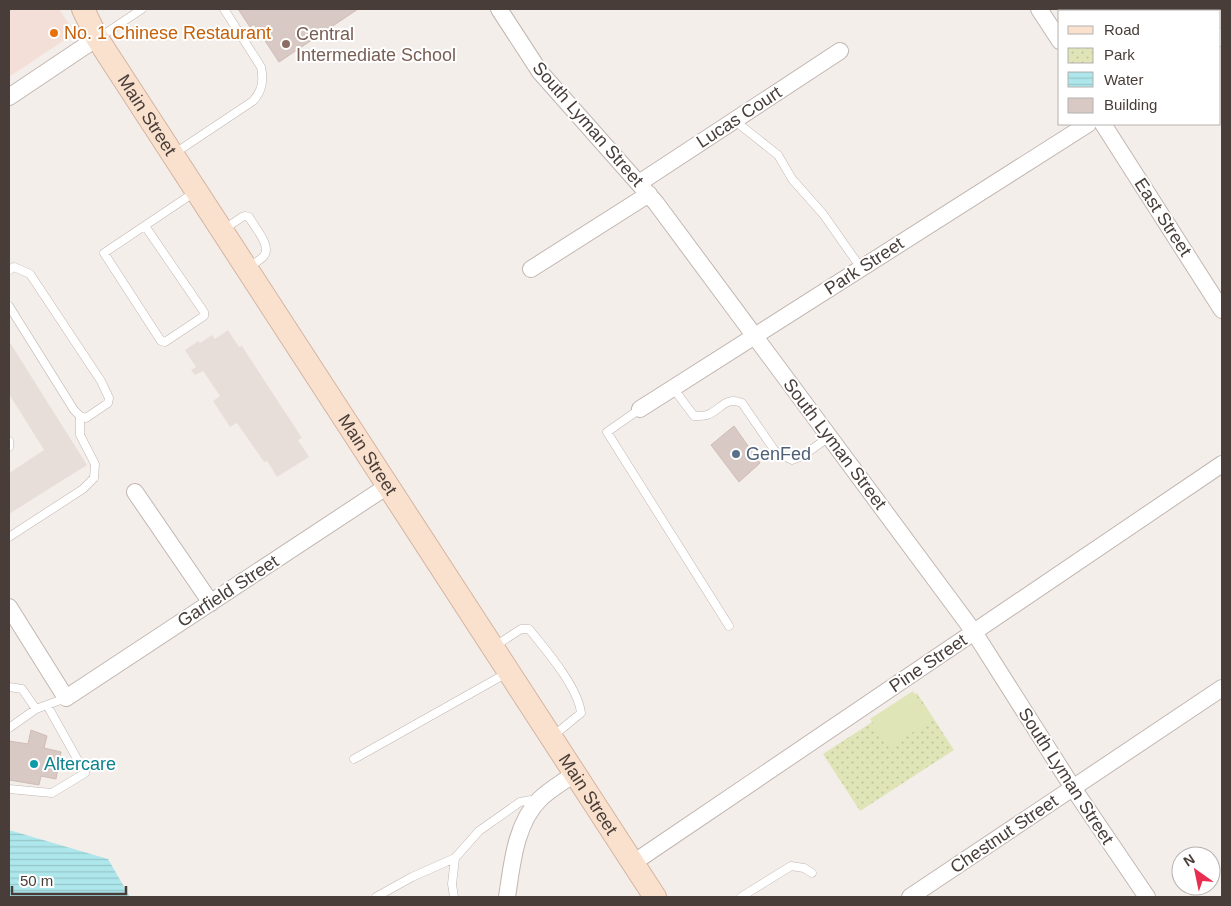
<svg xmlns="http://www.w3.org/2000/svg" width="1231" height="906" viewBox="0 0 1231 906" font-family="Arial,sans-serif">
<style>
.residential{fill:#e8ded9}
.commercial{fill:#f4dfd8}
.park{fill:url(#park-dots)}
.pitch{fill:#dfe5b7}
.water{fill:url(#water-rules)}
.building{fill:#d8c9c4;stroke:#cfbcb5}
.lines{fill:none;stroke-linecap:round;stroke-linejoin:round}
.service-casing{stroke:#c2b6b1;stroke-width:9}
.minor-casing{stroke:#c2b6b1;stroke-width:18}
.secondary-casing{stroke:#d3b4a0;stroke-width:24}
.service{stroke:#fff;stroke-width:8}
.minor{stroke:#fff;stroke-width:16}
.secondary{stroke:#fae1ce;stroke-width:22}
.food-dot{fill:#e8710a;stroke:#fff;stroke-width:2}
.education-dot{fill:#8d6e63;stroke:#fff;stroke-width:2}
.service-dot{fill:#5c6f8a;stroke:#fff;stroke-width:2}
.culture-dot{fill:#0f9aa8;stroke:#fff;stroke-width:2}
.labels{text-anchor:middle;stroke-width:4;stroke-linejoin:round;paint-order:stroke}
.food-label{font-size:18px;fill:#c56008;stroke:#fff;text-anchor:start}
.education-label{font-size:18px;fill:#785e54;stroke:#fff;text-anchor:start}
.street-label{font-size:18px;fill:#483d39;stroke:#fff}
.service-label{font-size:18px;fill:#4e5e75;stroke:#fff;text-anchor:start}
.culture-label{font-size:18px;fill:#0d838f;stroke:#fff;text-anchor:start}
</style>
<defs>
<pattern id="park-dots" width="8" height="8" patternUnits="userSpaceOnUse" patternTransform="scale(1.25)"><rect width="8" height="8" fill="#dfe5b7"/><path d="M2 2h.1M6 6h.1" fill="none" stroke="#c1c59e" stroke-width="1.8" stroke-linecap="round"/></pattern>
<pattern id="water-rules" width="6" height="5" patternUnits="userSpaceOnUse" patternTransform="scale(1.25)"><rect width="6" height="5" fill="#ade7eb"/><path d="M0 2.5h6" fill="none" stroke="#96c7ca"/></pattern>
</defs>
<rect width="100%" height="100%" fill="#f4eeeb"/>
<!-- residential -->
<path class="residential" d="M 228,330 L 239,347 L 242,346 L 302,438 L 298,440 L 309,457 L 277,477 L 267,461 L 264,462 L 237,423 L 230,427 L 213,401 L 220,396 L 203,371 L 195,375 L 191,370 L 196,367 L 185,350 L 198,341 L 200,343 L 212,335 L 215,339 Z
M 9,341 L 87,465 L 9,514 L 9,473 L 44,450 L 9,394 Z"/>
<!-- commercial -->
<path class="commercial" d="M 9,9 L 59,9 L 75,33 L 9,77 Z"/>
<!-- park -->
<path class="park" d="M 917,693 L 954,750 L 860,811 L 823,754 Z"/>
<!-- pitch -->
<path class="pitch" d="M 913,691 L 931,720 L 889,748 L 870,719 Z"/>
<!-- water -->
<path class="water" d="M 9,830 L 108,859 L 130,897 L 9,897 Z"/>
<!-- building -->
<path class="building" d="M 238,9 L 358,9 L 279,62 L 254,24 L 250,27 Z
M 734,426 L 760,463 L 739,482 L 711,445 Z
M 31,730 L 47,736 L 44,748 L 61,752 L 56,779 L 41,776 L 39,785 L 9,780 L 9,741 L 28,744 Z"/>
<g class="lines">
<defs>
<path id="service" d="M 100,37 L 142,9
M 735,121 L 778,155 L 792,179 L 823,214 L 861,268
M 175,153 L 253,101 C 262,91 264,81 261,67 L 224,9
M 145,226 L 204,312 L 204,316 L 165,342 L 161,341 L 104,253 L 195,192
M 223,230 L 242,217 L 245,216 L 249,217 C 255,228 273,247 263,257 C 259,261 253,264 249,267
M 9,270 L 14,267 L 30,274 L 101,381 L 109,398 L 108,403 L 86,418 L 80,416 L 74,410 L 9,306
M 673,388 L 694,416 C 698,416 704,416 707,415 C 721,410 725,396 742,403 L 775,451 L 792,460 L 804,455 L 829,437
M 640,409 L 607,432 L 729,626
M 9,441 L 9,447
M 9,537 L 83,489 L 94,478 L 95,464 L 80,435 L 80,416
M 495,646 L 521,629 L 529,629 C 546,650 578,687 581,713 L 553,736
M 9,687 L 22,689 L 36,709
M 9,728 L 36,709 L 66,698
M 354,759 L 507,673
M 9,789 L 52,793 L 85,773 L 47,705
M 376,897 L 412,877 L 455,858
M 454,897 L 452,884 L 455,858 L 479,831 L 520,802 L 537,799
M 741,897 L 791,866 L 804,868 L 812,873"/>
<path id="minor" d="M 499,9 L 540,72 L 656,203 L 974,632 L 1073,788 L 1147,897
M 1039,9 L 1060,41
M 1220,38 L 1222,36
M 9,97 L 97,38
M 1103,124 L 1222,310
M 639,183 L 840,51
M 531,269 L 649,194
M 640,409 L 1088,124
M 135,492 L 211,603
M 9,607 L 66,698 L 389,485
M 633,863 L 1222,464
M 507,897 C 512,865 515,824 540,799 C 549,790 563,782 574,774
M 910,897 L 1222,688"/>
<g id="secondary">
<path id="s1" d="M 83,9 L 97,38 L 655,897"/>
</g>
</defs>
<!-- service casing -->
<use href="#service" class="service-casing"/>
<!-- minor casing -->
<use href="#minor" class="minor-casing"/>
<!-- secondary casing -->
<use href="#secondary" class="secondary-casing"/>
<!-- service -->
<use href="#service" class="service"/>
<!-- minor -->
<use href="#minor" class="minor"/>
<!-- secondary -->
<use href="#secondary" class="secondary"/>
</g>
<!-- markers -->
<circle class="food-dot" cx="54" cy="33" r="5"/>
<circle class="education-dot" cx="286" cy="44" r="5"/>
<circle class="service-dot" cx="736" cy="454" r="5"/>
<circle class="culture-dot" cx="34" cy="764" r="5"/>
<g class="labels">
<!-- food labels -->
<g class="food-label">
<text x="64" y="39">No. 1 Chinese Restaurant</text>
</g>
<!-- education labels -->
<g class="education-label">
<text x="296" y="40">Central<tspan x="296" dy="21">Intermediate School</tspan></text>
</g>
<!-- street labels -->
<g class="street-label">
<text dy="6" stroke="none"><textPath href="#s1" startOffset="124">Main Street</textPath></text>
<text transform="translate(739 117) rotate(-33)" y="6">Lucas Court</text>
<text transform="translate(588 124) rotate(49)" y="6">South Lyman Street</text>
<text transform="translate(1163 217) rotate(57)" y="6">East Street</text>
<text transform="translate(864 266) rotate(-33)" y="6">Park Street</text>
<text transform="translate(835 444) rotate(53)" y="6">South Lyman Street</text>
<text dy="6" stroke="none"><textPath href="#s1" startOffset="529">Main Street</textPath></text>
<text transform="translate(228 591) rotate(-33)" y="6">Garfield Street</text>
<text transform="translate(928 663) rotate(-34)" y="6">Pine Street</text>
<text transform="translate(1066 776) rotate(57)" y="6">South Lyman Street</text>
<text dy="6" stroke="none"><textPath href="#s1" startOffset="934">Main Street</textPath></text>
<text transform="translate(1004 834) rotate(-34)" y="6">Chestnut Street</text>
</g>
<!-- service labels -->
<g class="service-label">
<text x="746" y="460">GenFed</text>
</g>
<!-- culture labels -->
<g class="culture-label">
<text x="44" y="770">Altercare</text>
</g>
</g>
<!-- border -->
<rect width="1231" height="906" fill="none" stroke="#483d39" stroke-width="20"/>
<!-- legend -->
<rect x="1058" y="10" width="162" height="115" fill="#ffffff" stroke="#b6b1b0"/>
<rect x="1068" y="26" width="25" height="8" fill="#fae1ce" stroke="#b6b1b0"/>
<text x="1104" y="35" font-size="15" fill="#483d39">Road</text>
<rect x="1068" y="48" width="25" height="15" fill="url(#park-dots)" stroke="#b6b1b0"/>
<text x="1104" y="60" font-size="15" fill="#483d39">Park</text>
<rect x="1068" y="72" width="25" height="15" fill="url(#water-rules)" stroke="#b6b1b0"/>
<text x="1104" y="85" font-size="15" fill="#483d39">Water</text>
<rect x="1068" y="98" width="25" height="15" fill="#d8c9c4" stroke="#b6b1b0"/>
<text x="1104" y="110" font-size="15" fill="#483d39">Building</text>
<!-- north arrow -->
<g transform="translate(1196 871) rotate(327)"><circle r="24" fill="#ffffff" stroke="#b6b1b0"/>
<path d="M0-4L9 19L0 12L-9 19Z" fill="#e92d50"/>
<text y="-8" font-size="14" font-weight="bold" text-anchor="middle" fill="#483d39">N</text>
</g>
<!-- scale -->
<path d="M12 886v8h114v-8" fill="none" stroke="#483d39" stroke-width="2.5"/>
<text x="20" y="886" font-size="15" fill="#483d39" stroke="#ffffff" stroke-width="4" paint-order="stroke">50 m</text>
</svg>
